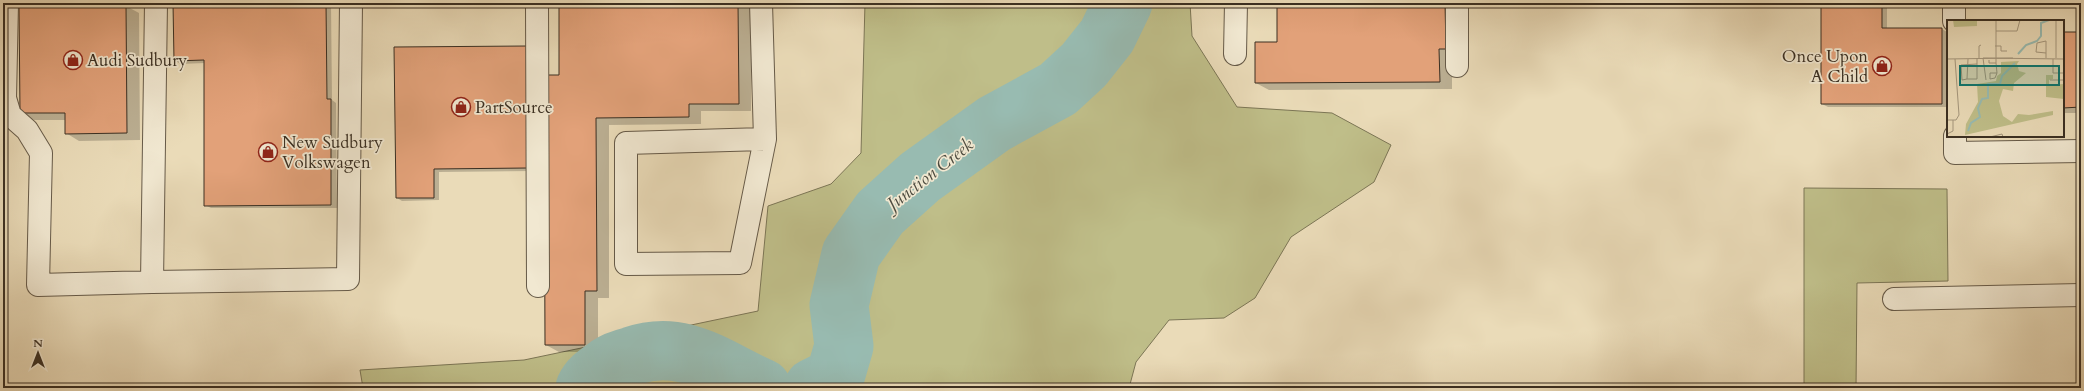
<svg xmlns="http://www.w3.org/2000/svg" width="2084" height="391" viewBox="0 0 2084 391" font-family="Cardo,serif">
<style>
.green{fill:#bfbe89;stroke:#7c7656}
.shadow{fill:#0003}
.lines{fill:none;stroke-linecap:round;stroke-linejoin:round}
.river{stroke:#98bbb1;stroke-width:59}
.building{fill:#e2a179;stroke:#3a2f22}
.minor-casing{stroke:#665a48;stroke-width:24}
.minor{stroke:#f1e8d1;stroke-width:22}
.labels{text-anchor:middle;stroke-width:3.5;stroke-linejoin:round;paint-order:stroke}
.poi-label{font-size:17px;fill:#3a2f22;stroke:#f1e8d1;text-anchor:start}
.water-label{font-size:18px;font-style:italic;fill:#4d4b3f;stroke:#f1e8d1}
.inset-river{fill:none;stroke:#98bbb1;stroke-width:2}
.inset-road{fill:none;stroke:#a4967c;stroke-width:1}
.view{fill:#0f766e;fill-opacity:0.15;stroke:#0f766e;stroke-width:2}
.inset-edge{fill:none;stroke:#3a2f22;stroke-width:2}
</style>
<rect width="100%" height="100%" fill="#eadbb8"/>
<filter id="stains"><feTurbulence type="fractalNoise" baseFrequency=".005" numOctaves="4"/><feColorMatrix values="0 0 0 0 .2 0 0 0 0 .09 0 0 0 0 .02 0 0 0 .5 -.17"/></filter>
<radialGradient id="worn" r=".72"><stop offset=".6" stop-color="#630" stop-opacity="0"/><stop offset="1" stop-color="#630" stop-opacity=".3"/></radialGradient>
<!-- green -->
<path class="green" d="M 865,3 L 1190,3 L 1192,36 L 1237,107 L 1332,113 L 1391,145 L 1374,182 L 1291,237 L 1255,298 L 1224,318 L 1169,320 L 1136,362 L 1129,388 L 363,388 L 360,370 L 524,360 L 758,311 L 768,206 L 831,184 L 861,153 Z
M 1804,188 L 1947,189 L 1948,281 L 1857,283 L 1856,388 L 1804,388 Z"/>
<!-- shadow -->
<path class="shadow" d="M 174,3 L 331,3 L 332,100 L 336,103 L 337,208 L 211,208 L 205,205 L 205,63 L 180,64 L 175,60 Z
M 560,3 L 751,3 L 751,111 L 701,111 L 701,124 L 609,125 L 609,298 L 598,298 L 598,352 L 559,352 L 546,345 L 560,76 Z
M 1278,3 L 1458,3 L 1452,56 L 1452,89 L 1269,90 L 1256,83 L 1278,43 Z
M 1822,3 L 1887,3 L 1887,29 L 1942,29 L 1947,32 L 1947,107 L 1828,107 L 1822,104 Z
M 126,6 L 139,13 L 140,140 L 79,141 L 66,133 L 66,120 L 34,120 L 21,113 Z
M 2063,33 L 2081,33 L 2081,113 L 2063,113 Z
M 395,48 L 533,171 L 439,172 L 439,200 L 402,201 L 397,198 Z"/>
<g class="lines">
<!-- river -->
<path class="river" d="M 585,388 C 590,377 600,372 609,365 C 616,360 624,358 632,356 C 684,338 718,369 762,388
M 813,388 L 835,377 L 844,346 L 839,305 L 851,254 L 880,213 L 920,177 L 994,124 L 1058,89 L 1084,65 L 1107,36 L 1123,3"/>
</g>
<!-- building -->
<path class="building" d="M 173,3 L 326,3 L 327,99 L 331,99 L 331,205 L 204,206 L 204,60 L 174,61 Z
M 559,3 L 738,3 L 739,104 L 689,104 L 689,117 L 596,118 L 597,291 L 585,291 L 585,345 L 545,345 L 544,75 L 559,75 Z
M 1277,3 L 1445,3 L 1446,49 L 1439,49 L 1440,82 L 1255,83 L 1255,42 L 1277,42 Z
M 1821,3 L 1882,3 L 1882,28 L 1942,28 L 1942,104 L 1821,104 Z
M 126,5 L 127,133 L 65,134 L 65,113 L 20,113 L 19,6 Z
M 2063,32 L 2081,32 L 2081,107 L 2063,108 Z
M 527,46 L 528,168 L 434,169 L 434,198 L 396,198 L 394,47 Z"/>
<g class="lines">
<defs>
<path id="minor" d="M 7,3 L 5,98 L 10,115 L 27,130 L 41,153 L 38,285 L 152,282
M 156,3 L 152,282 L 348,279 L 351,3
M 537,3 L 538,286
M 761,3 L 765,139 L 740,263 L 626,264 L 626,143 L 765,139
M 1457,3 L 1457,66
M 1954,3 L 1954,21
M 1235,54 L 1236,3
M 1955,136 L 1955,153 L 2081,151
M 1894,299 L 2081,295"/>
</defs>
<!-- minor casing -->
<use href="#minor" class="minor-casing"/>
<!-- minor -->
<use href="#minor" class="minor"/>
</g>
<!-- icons -->
<defs>
<symbol id="shop-ring" viewBox="-11 -11 22 22"><circle r="9.5" fill="#f1e8d1" stroke="#8f2418" stroke-width="1.5"/><path d="M-5-2.5h2.3a2.7 3.5 0 0 1 5.4 0H5L5.5 6h-11ZM-1.5-2.5h3a1.5 2.3 0 0 0-3 0Z" fill="#8f2418"/></symbol>
</defs>
<g fill-rule="evenodd">
<use href="#shop-ring" x="62" y="49" width="22" height="22"/>
<use href="#shop-ring" x="1871" y="55" width="22" height="22"/>
<use href="#shop-ring" x="450" y="96" width="22" height="22"/>
<use href="#shop-ring" x="257" y="141" width="22" height="22"/>
</g>
<g class="labels">
<!-- poi labels -->
<g class="poi-label">
<text x="1868" y="62" text-anchor="end">Once Upon<tspan x="1868" dy="20">A Child</tspan></text>
<text x="87" y="66">Audi Sudbury</text>
<text x="475" y="113">PartSource</text>
<text x="282" y="148">New Sudbury<tspan x="282" dy="20">Volkswagen</tspan></text>
</g>
<!-- water labels -->
<g class="water-label">
<text transform="translate(930 174) rotate(-38)" y="6">Junction Creek</text>
</g>
</g>
<!-- overview -->
<g transform="translate(1947 20)">
<rect width="117" height="117" fill="#eadbb8"/>
<path d="M 6,0 L 30,0 L 30,6 L 7,7 ZM 72,41 L 70,44 L 72,51 L 79,53 L 67,63 L 66,71 L 56,69 L 52,81 L 56,96 L 65,102 L 71,94 L 82,95 L 106,91 L 106,95 L 18,115 L 19,104 L 31,82 L 30,64 L 49,61 L 50,56 L 54,53 L 54,42 ZM 99,55 L 106,55 L 106,59 L 102,60 L 102,65 L 117,64 L 117,79 L 99,77 Z" fill="#bfbe89"/>
<path class="inset-river" d="M 71,34 L 79,25 L 90,21 L 94,16 L 94,3 L 102,0M 21,111 L 24,103 L 33,97 L 31,88 L 35,79 L 41,78 L 41,64 L 53,64 L 55,56 L 68,43"/>
<path class="inset-road" d="M 109,1 L 109,38M 49,11 L 70,11 L 73,0M 48,26 L 54,26 L 54,31 L 60,31M 99,33 L 89,32 L 90,23 L 99,21 L 99,38M 32,38 L 32,26 L 34,25M 36,38 L 39,60M 36,38 L 117,39M 0,39 L 66,38M 21,39 L 20,59 L 30,59 L 30,38M 106,39 L 106,53 L 117,53M 42,40 L 42,43 L 49,43 L 49,0M 49,43 L 50,53 L 43,53 L 43,59 L 48,58 L 50,53M 20,59 L 15,60 L 14,45 L 30,44M 103,60 L 117,60M 0,100 L 9,100 L 12,95 L 8,39M 0,114 L 6,111 L 6,100M 43,117 L 55,114 L 56,117"/>
<path class="view" d="M 13,46 L 112,46 L 112,65 L 13,65 Z"/>
<rect width="117" height="117" class="inset-edge"/>
</g>
<!-- margin -->
<rect width="2084" height="391" fill="none" stroke="#eadbb8" stroke-width="16"/>
<rect x="4" y="4" width="2076" height="383" fill="none" stroke="#3a2f22" stroke-width="2"/>
<rect x="8" y="8" width="2068" height="375" fill="none" stroke="#3a2f22"/>
<!-- north arrow -->
<g transform="translate(38 353)" stroke="#f1e8d1" stroke-width="3" paint-order="stroke">
<path d="M0-3L7 15L0 10L-7 15Z" fill="#3a2f22"/>
<text y="-6" font-size="11" font-weight="bold" text-anchor="middle" fill="#3a2f22">N</text>
</g>
<rect width="100%" height="100%" filter="url(#stains)"/>
<rect width="100%" height="100%" fill="url(#worn)"/>
</svg>
